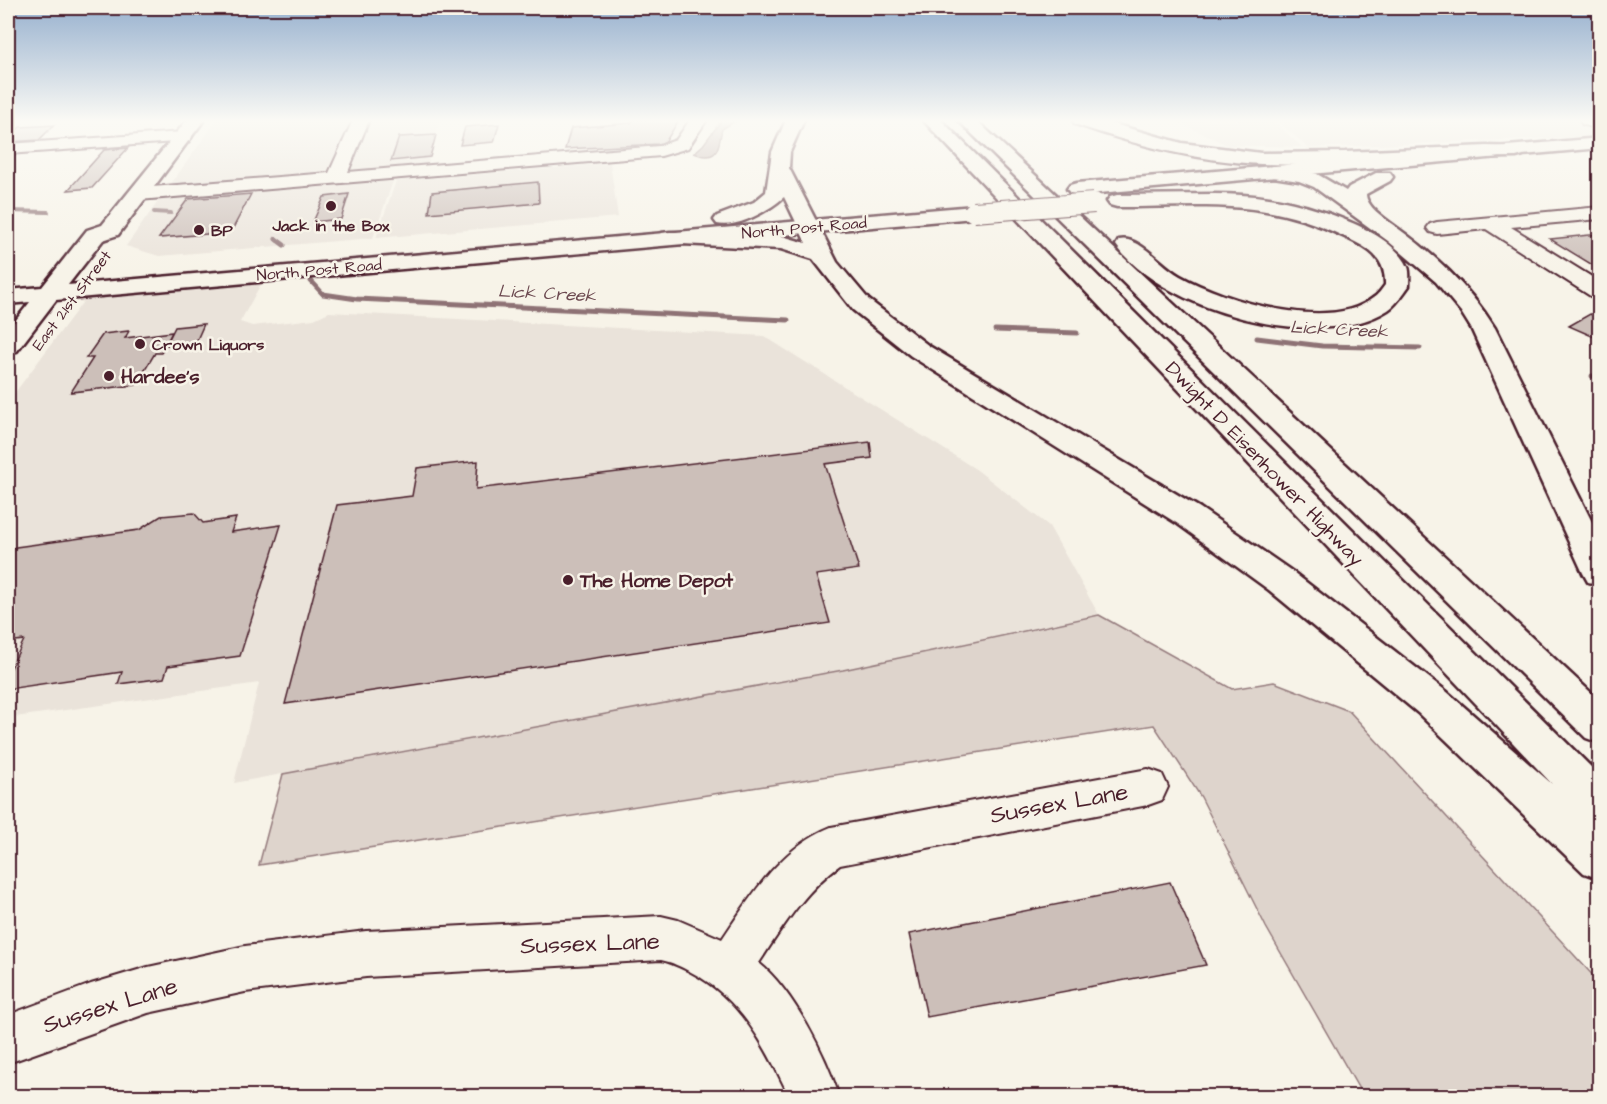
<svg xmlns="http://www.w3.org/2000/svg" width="1607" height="1104" viewBox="0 0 1607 1104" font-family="'Architects Daughter',sans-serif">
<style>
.built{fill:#eae3da}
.green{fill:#ded4cc;stroke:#947a7c;stroke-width:1.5}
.water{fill:#bcaaa7;stroke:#8e7275;stroke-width:1.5}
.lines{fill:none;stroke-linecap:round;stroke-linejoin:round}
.stream-far1{stroke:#8e7275;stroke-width:4}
.stream{stroke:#8e7275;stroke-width:5}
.building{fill:#ccbfb9;stroke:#4a1f2b;stroke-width:1.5}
.minor-casing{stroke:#4a1f2b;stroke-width:4}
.major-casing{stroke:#4a1f2b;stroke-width:5}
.highway-casing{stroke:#4a1f2b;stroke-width:5}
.minor{fill:#f7f3e8;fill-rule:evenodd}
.major{fill:#f7f3e8;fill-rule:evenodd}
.highway{fill:#f7f3e8;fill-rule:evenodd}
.major-bridge-casing{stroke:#4a1f2b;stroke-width:22;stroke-linecap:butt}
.major-bridge{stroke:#f7f3e8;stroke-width:20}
.poi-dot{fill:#4a1f2b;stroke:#f7f3e8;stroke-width:2}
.labels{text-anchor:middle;stroke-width:5;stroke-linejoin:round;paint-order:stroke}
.far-poi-label{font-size:16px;font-weight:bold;fill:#4a1f2b;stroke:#f7f3e8;text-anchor:start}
.far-street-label{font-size:16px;fill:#4a1f2b;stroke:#f7f3e8}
.far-water-label{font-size:18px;font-style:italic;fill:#6c4950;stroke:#f7f3e8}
.poi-label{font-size:20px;font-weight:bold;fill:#4a1f2b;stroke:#f7f3e8;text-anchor:start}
.street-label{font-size:20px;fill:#4a1f2b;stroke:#f7f3e8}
.near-street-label{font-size:24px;fill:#4a1f2b;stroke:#f7f3e8}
</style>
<rect width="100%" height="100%" fill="#f7f3e8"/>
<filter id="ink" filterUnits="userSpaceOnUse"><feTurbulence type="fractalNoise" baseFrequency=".0167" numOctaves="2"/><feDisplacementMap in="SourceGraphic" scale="12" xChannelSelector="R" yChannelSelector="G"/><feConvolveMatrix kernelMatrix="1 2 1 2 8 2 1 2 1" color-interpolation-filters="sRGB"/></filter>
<g filter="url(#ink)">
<!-- built -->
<path class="built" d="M 217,120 L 440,120 L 427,167 L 397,170 L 373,238 L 159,256 L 126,246 Z
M 1174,120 L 1272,120 L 1302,147 L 1227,145 Z
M 1277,120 L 1575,120 L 1599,130 L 1600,136 L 1308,148 Z
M 610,163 L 618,217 L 376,238 L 396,181 Z
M 230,281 L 262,282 L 240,322 L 252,326 L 314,319 L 329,312 L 764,336 L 977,470 L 1049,526 L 1099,615 L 843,670 L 234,783 L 259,683 L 8,718 L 8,402 L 88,295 Z"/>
<!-- green -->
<path class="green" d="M 1099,615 L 1232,689 L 1274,682 L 1349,711 L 1599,982 L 1599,1096 L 1363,1096 L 1266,927 L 1201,797 L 1154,725 L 259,865 L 283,774 L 843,670 Z"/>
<!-- water -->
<path class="water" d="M 722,120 L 737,120 L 722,129 C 718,146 720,163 694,153 L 703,145 Z"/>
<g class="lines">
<!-- stream-far1 -->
<path class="stream-far1" d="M 8,211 L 48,212
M 154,212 L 171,213
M 276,239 L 278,241"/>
<!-- stream -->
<path class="stream" d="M 276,239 L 284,245
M 311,281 L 323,294 L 357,299 L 788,320
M 995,330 L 1077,333
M 1257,338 L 1322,346 L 1420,348
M 1592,376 L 1600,377"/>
</g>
<!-- building -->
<path class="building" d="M 633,120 L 679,120 L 666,141 L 659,144 L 565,149 L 571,128 L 631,123 Z
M 499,124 L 494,142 L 460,145 L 465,127 Z
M 54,125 L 39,140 L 8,142 L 8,138 L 20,127 Z
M 436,135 L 430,157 L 391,161 L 399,137 Z
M 128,148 L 92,188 L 68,190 L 104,150 Z
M 538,182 L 539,203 L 429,213 L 432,192 Z
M 251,194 L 231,232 L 159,238 L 188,199 Z
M 349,194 L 341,219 L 313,222 L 324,197 Z
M 1599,234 L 1599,269 L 1550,239 Z
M 1590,314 L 1599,318 L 1599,339 L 1569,326 Z
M 204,324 L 196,342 L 166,345 L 175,327 Z
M 129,331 L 125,338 L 172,332 L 161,353 L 155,353 L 136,385 L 71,392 L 93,358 L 86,358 L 103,334 Z
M 870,442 L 872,458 L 825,464 L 859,569 L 816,575 L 830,623 L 285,704 L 337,505 L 412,496 L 417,468 L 478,461 L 476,489 Z
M 194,513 L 203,523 L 236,518 L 231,532 L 281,525 L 240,656 L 168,666 L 164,678 L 118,684 L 122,672 L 8,689 L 8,674 L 24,640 L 8,642 L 8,553 L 16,547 L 139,530 L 161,516 Z
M 1170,882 L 1206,965 L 927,1017 L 909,934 Z"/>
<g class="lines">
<defs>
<path id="minor" d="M 353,120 L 369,120 L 348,172 L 659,146 L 676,140 L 690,120 L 707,120 L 688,148 L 661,156 L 139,200 L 132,198 L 129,194 L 132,190 L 139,188 L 329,173 Z
M 1580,120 L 1600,120 L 1600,130 L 1582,124 Z
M 183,132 L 189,133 L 192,137 L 189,141 L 8,154 L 8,144 Z
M 1600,207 L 1600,219 L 1511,227 L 1600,282 L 1600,299 L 1592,297 L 1486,229 L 1437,234 L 1430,232 L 1427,228 L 1430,224 L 1437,222 Z
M 1148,769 L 1162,774 L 1168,787 L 1162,800 L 1148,805 L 840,865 C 805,890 782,928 759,963 C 793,990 826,1056 839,1096 L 789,1096 C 766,1047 741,998 691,972 C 681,967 672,962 661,960 L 366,977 L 245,992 L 148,1013 L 8,1063 L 8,1015 L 91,984 L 148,967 L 245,946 L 366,931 L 661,916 L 678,920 L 722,939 C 751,896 781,847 831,827 Z"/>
<path id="major" d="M 187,120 L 204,120 L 118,235 L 103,240 L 68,285 L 974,206 L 981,208 L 984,212 L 981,216 L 974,218 L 56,300 L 17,351 L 8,354 L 8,330 L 30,302 L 8,304 L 8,290 L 42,287 L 87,230 L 102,225 Z
M 1600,138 L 1600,148 L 1077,195 L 1070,193 L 1067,189 L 1070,185 L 1077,183 Z"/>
<path id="highway" d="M 786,120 L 804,120 L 790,152 L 789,168 L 837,262 L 869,300 L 929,346 L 1200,508 L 1293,572 L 1446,691 L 1552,784 L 923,120 L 941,120 L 1600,776 L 1600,824 L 1593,822 L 1600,828 L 1600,879 L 1584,873 L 1418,713 L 1269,590 L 1178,524 L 911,356 L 853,310 L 813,259 L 781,249 L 662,243 L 659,238 L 662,233 L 670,232 L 782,236 L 806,243 L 784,197 C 770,210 736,229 717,224 L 714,220 L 717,216 L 754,202 L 766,192 L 772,152 Z
M 958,120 L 976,120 L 1600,701 L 1600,743 L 1586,738 Z
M 1073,120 L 1099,120 L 1182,143 L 1261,153 L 1345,152 L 1487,146 L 1523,147 L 1525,151 L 1523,155 L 1516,157 C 1431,157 1346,168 1261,164 C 1197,161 1135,145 1075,124 Z
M 1274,166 L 1317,174 L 1346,191 L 1349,187 L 1376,173 L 1390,173 L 1393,177 L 1390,181 L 1366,194 C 1366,206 1383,217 1392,224 C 1434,254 1468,285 1495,328 L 1600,538 L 1600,585 L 1588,582 L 1583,573 L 1471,328 L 1461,312 L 1436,282 L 1388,241 L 1314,187 L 1299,181 L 1267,176 L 1264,172 L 1267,168 Z
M 1214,194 C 1232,194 1251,195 1269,198 C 1307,204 1392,229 1408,267 C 1410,272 1409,280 1409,286 C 1403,294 1396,305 1388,310 C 1320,354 1161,310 1116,245 L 1119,240 C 1139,235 1161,266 1180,276 C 1223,300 1330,333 1373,298 C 1378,295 1382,289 1385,285 C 1386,257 1368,248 1345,237 C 1265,197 1202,207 1117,207 L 1110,205 L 1107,201 L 1110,197 L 1117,195 Z"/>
</defs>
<!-- minor casing -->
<use href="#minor" class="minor-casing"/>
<!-- major casing -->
<use href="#major" class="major-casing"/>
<!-- highway casing -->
<use href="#highway" class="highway-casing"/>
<!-- minor -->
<use href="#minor" class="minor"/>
<!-- major -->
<use href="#major" class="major"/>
<!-- highway -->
<use href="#highway" class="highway"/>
<defs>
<path id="major-bridge" d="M 974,212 L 1094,203"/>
</defs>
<!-- major-bridge casing -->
<use href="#major-bridge" class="major-bridge-casing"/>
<!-- major-bridge -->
<use href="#major-bridge" class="major-bridge"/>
</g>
</g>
<!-- sky -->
<linearGradient id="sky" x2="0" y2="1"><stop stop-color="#96b0ce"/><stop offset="0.44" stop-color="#fbfaf5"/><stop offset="1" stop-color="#fbfaf5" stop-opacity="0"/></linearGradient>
<rect width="1607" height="275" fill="url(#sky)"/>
<!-- markers -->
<g class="poi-dot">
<circle cx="331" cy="206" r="6"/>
<circle cx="199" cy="230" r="6"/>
<circle cx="140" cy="344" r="6"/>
<circle cx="109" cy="376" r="6"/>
<circle cx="568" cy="580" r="6"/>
</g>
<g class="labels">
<!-- far-poi labels -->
<g class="far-poi-label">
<text x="331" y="231" text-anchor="middle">Jack in the Box</text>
<text x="211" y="236">BP</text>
<text x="152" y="350">Crown Liquors</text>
</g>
<!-- far-street labels -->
<g class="far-street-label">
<text transform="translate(804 227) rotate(-5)" y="6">North Post Road</text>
<text transform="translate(319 269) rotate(-5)" y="6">North Post Road</text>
<text transform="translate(71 300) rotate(-53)" y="6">East 21st Street</text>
</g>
<!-- far-water labels -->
<g class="far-water-label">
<text transform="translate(547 293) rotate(3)" y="6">Lick Creek</text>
<text transform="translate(1339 329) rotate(3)" y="6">Lick Creek</text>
</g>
<!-- poi labels -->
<g class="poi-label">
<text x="121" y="383">Hardee's</text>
<text x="580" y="587">The Home Depot</text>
</g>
<!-- street labels -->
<g class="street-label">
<text transform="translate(1265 463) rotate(46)" y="7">Dwight D Eisenhower Highway</text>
</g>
<!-- near-street labels -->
<g class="near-street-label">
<text transform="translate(1059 803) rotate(-10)" y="8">Sussex Lane</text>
<text transform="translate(590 943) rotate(-2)" y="8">Sussex Lane</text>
<text transform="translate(110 1005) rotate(-17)" y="8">Sussex Lane</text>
</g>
</g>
<!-- margin -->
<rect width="1607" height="1104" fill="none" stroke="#f7f3e8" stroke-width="30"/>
<rect x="15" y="15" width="1577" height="1074" fill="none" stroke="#4a1f2b" stroke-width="2" filter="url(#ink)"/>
</svg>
